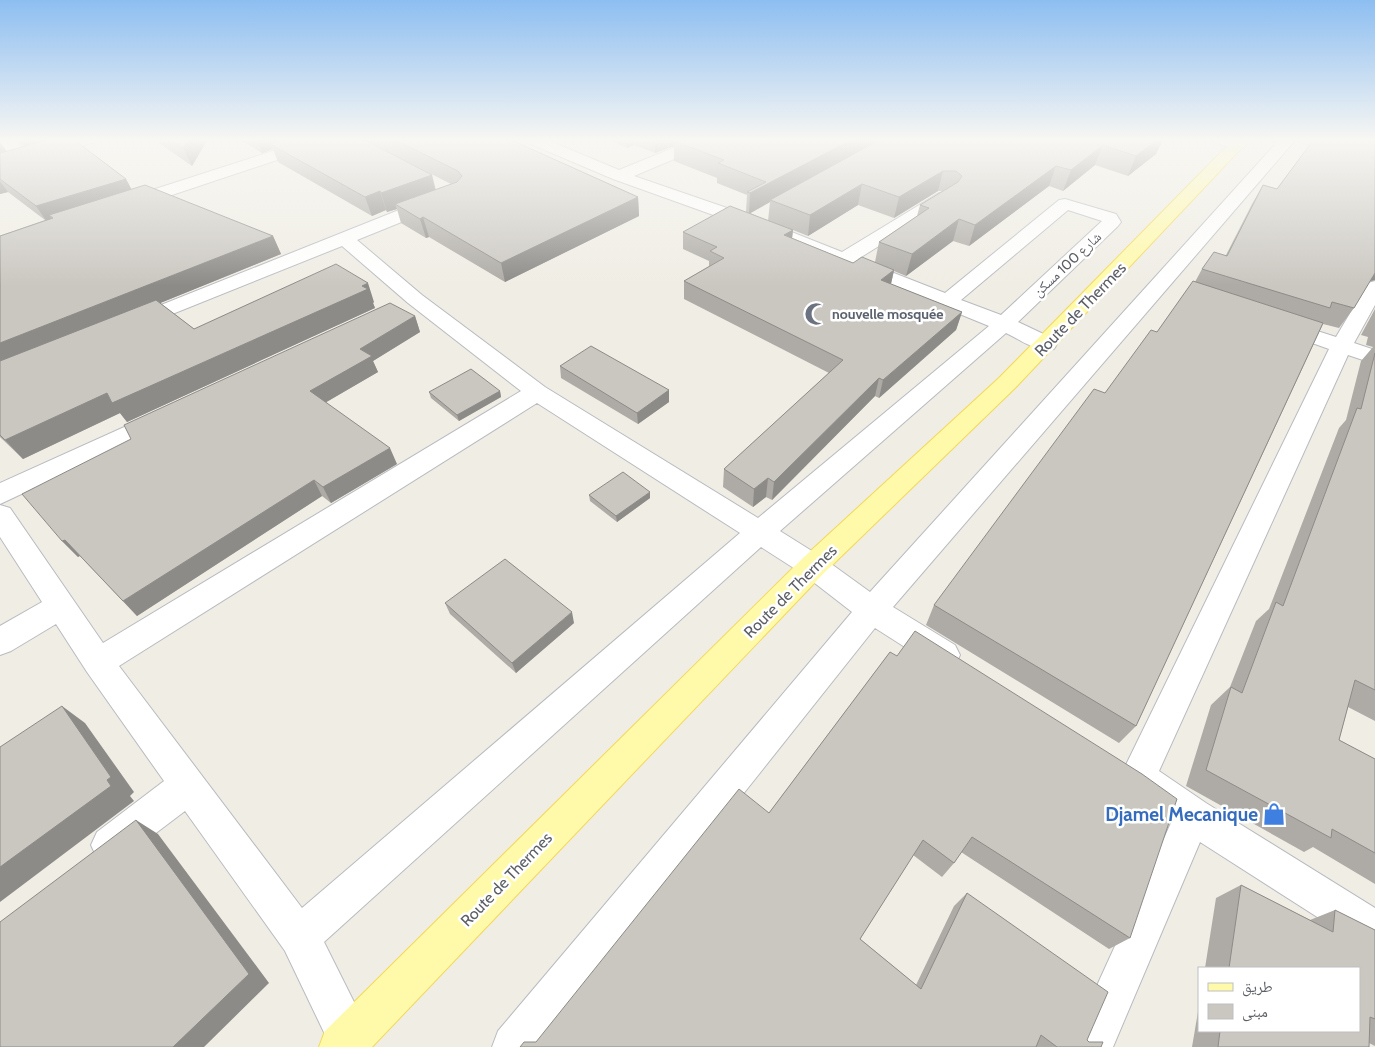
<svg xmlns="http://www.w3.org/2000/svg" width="1375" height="1047" viewBox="0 0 1375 1047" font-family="Cabin,'Noto Naskh Arabic',sans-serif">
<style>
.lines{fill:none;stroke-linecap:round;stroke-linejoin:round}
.minor-casing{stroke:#b9bbc0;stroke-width:2}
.primary-casing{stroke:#f4d858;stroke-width:2}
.minor{fill:#fff;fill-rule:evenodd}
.primary{fill:#fffaa9;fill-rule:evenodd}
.wall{fill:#aeaba6;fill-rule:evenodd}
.shaded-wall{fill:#8d8b87}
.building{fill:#cac7c1;stroke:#8d8b87}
.labels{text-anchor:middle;stroke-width:5;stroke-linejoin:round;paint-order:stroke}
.far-street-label{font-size:14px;fill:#5c5f65;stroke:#fff}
.far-worship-label{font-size:14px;font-weight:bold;fill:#5b616d;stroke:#fff;text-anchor:start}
.street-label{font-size:16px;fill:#5c5f65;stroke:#fff}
.near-shop-label{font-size:19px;font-weight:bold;fill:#366cbe;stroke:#fff;text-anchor:end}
</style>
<rect width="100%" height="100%" fill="#efede4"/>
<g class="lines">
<defs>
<path id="minor" d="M 0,139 L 11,139 L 27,152 L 72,139 L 96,139 L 94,142 L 0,170 L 0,160 L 13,156 L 0,146 Z
M 310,139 L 333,139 L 331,142 L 133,208 L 121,208 L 118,204 L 121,200 Z
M 524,139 L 545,139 L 619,170 L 695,139 L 716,139 L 714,142 L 634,176 L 756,218 L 842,252 L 939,193 L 951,193 L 954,197 L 951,201 L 858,259 L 945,293 L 1059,200 L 1065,199 L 1116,214 L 1121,222 L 1118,226 L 1018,322 L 1054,339 L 1057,344 L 1054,349 C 1037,353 1021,340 1006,333 L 780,531 L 823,558 L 870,592 L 1280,139 L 1296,139 L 893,607 L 955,645 L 960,655 L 955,665 L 944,669 L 933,665 L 875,628 L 542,1047 L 492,1047 L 498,1031 L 852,612 L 803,574 L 761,547 L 324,942 L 372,1038 L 368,1047 L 331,1047 L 285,951 L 185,811 L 123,858 L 110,864 L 97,858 L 91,845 L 97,832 L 164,781 L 87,672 L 56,624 L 11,651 L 0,655 L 0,626 L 42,602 L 0,537 L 0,505 L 10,508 L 103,643 L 521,391 L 408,303 L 342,246 L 140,327 L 133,329 L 126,327 L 122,323 L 126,319 L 429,198 L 441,198 L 444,202 L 441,206 L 357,240 L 422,295 L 545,387 L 758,518 L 989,326 L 744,226 L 613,179 L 526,142 ZM 1068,210 L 1102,221 L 1001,315 L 961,300 ZM 537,403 L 740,533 L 302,908 L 119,666 Z
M 1212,139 L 1236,139 L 1246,145 L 1238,150 L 1214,142 Z
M 1298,139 L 1324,139 L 1375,152 L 1375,162 L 1300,142 Z
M 1375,281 L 1375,305 L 1354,343 L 1375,350 L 1375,364 L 1348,355 L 1159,771 L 1206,803 L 1375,908 L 1375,951 L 1361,945 L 1200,842 L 1113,1047 L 1069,1047 L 1171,823 L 1125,789 L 1120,777 L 1329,349 L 1273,329 L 1269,325 L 1273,321 L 1280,319 L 1336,337 L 1368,283 Z
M 162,410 L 171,412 L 174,418 L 171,424 L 0,504 L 0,483 Z"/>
<path id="primary" d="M 1234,139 L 1250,139 L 1015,388 L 823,574 L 372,1047 L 319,1047 L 325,1031 L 803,558 L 999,378 Z"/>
</defs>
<!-- minor casing -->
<use href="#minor" class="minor-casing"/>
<!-- primary casing -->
<use href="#primary" class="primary-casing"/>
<!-- minor -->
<use href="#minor" class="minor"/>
<!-- primary -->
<use href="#primary" class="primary"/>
</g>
<!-- wall -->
<path class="wall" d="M 14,139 L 73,139 L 126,179 L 131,189 L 273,236 L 281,254 L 160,303 L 194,329 L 374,302 L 373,303 L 375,308 L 127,422 L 120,413 L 23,459 L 0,437 L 0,236 L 45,220 L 8,192 L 0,194 L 0,142 L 7,152 L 24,147 Z
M 153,139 L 208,139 L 192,166 Z
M 239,139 L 509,139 L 638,197 L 639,216 L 505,282 L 429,237 L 426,238 L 401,223 L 397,209 L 387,212 L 386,210 L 372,216 L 278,162 L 273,149 L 262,153 ZM 376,146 L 451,184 L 436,190 L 432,175 Z
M 607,139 L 1163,139 L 1156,154 L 1128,176 L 1095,165 L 1063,191 L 1049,186 L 969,246 L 953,241 L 906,276 L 894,271 L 891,284 L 962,312 L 956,330 L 879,398 L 875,396 L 772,500 L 766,497 L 753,507 L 723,487 L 724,469 L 829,373 L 684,299 L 684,281 L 709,266 L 709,261 L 683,249 L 683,232 L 746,212 L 747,195 L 717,183 L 717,178 L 674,161 L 674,146 L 655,153 L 634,145 L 627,148 ZM 938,191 L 942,191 L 920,205 L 917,216 L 879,242 L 875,262 L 853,263 L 792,238 L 793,230 L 808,236 L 858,205 L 894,218 ZM 770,202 L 768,221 L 750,213 Z
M 1314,139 L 1375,139 L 1375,280 L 1370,281 L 1354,308 L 1339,328 L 1323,324 L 1136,726 L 1119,743 L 926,625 L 934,605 L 1105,393 L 1157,332 L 1195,282 L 1202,269 L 1226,255 L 1252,204 L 1263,185 L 1277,189 Z
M 1375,309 L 1375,721 L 1348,707 L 1339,740 L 1375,759 L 1375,884 L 1313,847 L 1304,852 L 1186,786 L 1211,705 L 1230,687 L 1256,621 L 1269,609 L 1339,428 L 1346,420 L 1361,361 L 1373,347 L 1366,345 L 1368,337 L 1361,335 Z
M 415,316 L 420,332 L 373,361 L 378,372 L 326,402 L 397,464 L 331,503 L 322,496 L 137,616 L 80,556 L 78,557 L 62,541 L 131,439 Z
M 560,366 L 669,390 L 669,402 L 638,424 L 561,378 Z
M 500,391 L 501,397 L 459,421 L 431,398 L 429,392 Z
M 589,495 L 650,498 L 617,522 L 590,501 Z
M 445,603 L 574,623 L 516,673 L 450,614 Z
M 890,652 L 1130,938 L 1109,949 L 961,852 L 954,863 L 942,877 L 913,855 L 860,939 L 916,985 L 954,906 L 967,893 L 1089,1042 L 1101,1047 L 520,1047 L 536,1042 L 769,813 Z
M 1241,885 L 1310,920 L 1335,910 L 1375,930 L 1375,1046 L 1369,1043 L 1369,1047 L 1192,1047 L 1199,1006 L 1199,1031 L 1359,1031 L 1359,968 L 1205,968 L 1216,898 Z"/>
<!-- shaded-wall -->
<path class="shaded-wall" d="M 21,139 L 63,139 L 27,150 Z
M 189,139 L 208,139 L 192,166 L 183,148 Z
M 256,139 L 303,139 L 270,144 L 273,149 L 262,153 Z
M 627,139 L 634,139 L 634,145 L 627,148 Z
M 654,139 L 689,139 L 674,141 L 674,146 L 655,153 Z
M 853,139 L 886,139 L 770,200 L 770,202 L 749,214 L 750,193 Z
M 1158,139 L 1163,139 L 1156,154 L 1128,176 L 1136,156 Z
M 0,142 L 9,155 L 0,158 Z
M 1103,145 L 1095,165 L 1063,191 L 1071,170 Z
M 1056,166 L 1049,186 L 969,246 L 975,225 Z
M 943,171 L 938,191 L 894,218 L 899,197 Z
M 432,175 L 436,194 L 395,204 L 397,209 L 387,212 L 381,193 Z
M 126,179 L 134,194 L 49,215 L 53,220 L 47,222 L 36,206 Z
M 0,181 L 8,192 L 0,194 Z
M 862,184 L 858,205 L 808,236 L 810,215 Z
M 380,191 L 386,210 L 372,216 L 365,197 Z
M 638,197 L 639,216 L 505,282 L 501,263 Z
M 423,217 L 429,237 L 426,238 L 420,219 Z
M 959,219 L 953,241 L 906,276 L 912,254 Z
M 793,230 L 791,247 L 784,235 Z
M 273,236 L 281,254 L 0,368 L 0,343 Z
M 894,270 L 890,288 L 881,280 Z
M 1375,271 L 1375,280 L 1366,282 Z
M 368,283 L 374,302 L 373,303 L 375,308 L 127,422 L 120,413 L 23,459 L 5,440 L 107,393 Z
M 962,312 L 956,330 L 879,398 L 883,380 Z
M 415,316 L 420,332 L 373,361 L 378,372 L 318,407 L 310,391 L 360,349 Z
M 879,378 L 875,396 L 772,500 L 774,482 Z
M 669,390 L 669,402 L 638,424 L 637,413 Z
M 500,391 L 501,397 L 459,421 L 457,415 Z
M 390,448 L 397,464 L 331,503 L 323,487 Z
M 768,478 L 766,497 L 753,507 L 754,489 Z
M 314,480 L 322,496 L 137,616 L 123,601 Z
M 650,492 L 650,498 L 617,522 L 616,516 Z
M 65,540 L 81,555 L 78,557 L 62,541 Z
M 572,612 L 574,623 L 516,673 L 512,663 Z
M 62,706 L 85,723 L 134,792 L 130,796 L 134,801 L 0,902 L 0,867 L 107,780 Z
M 136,820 L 158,834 L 269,983 L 204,1047 L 173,1047 Z"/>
<!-- building -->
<path class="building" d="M 51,139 L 73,139 L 126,179 L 36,206 L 0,179 L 0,153 Z
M 170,139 L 189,139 L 183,148 Z
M 284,139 L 363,139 L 432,175 L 381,193 L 380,191 L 365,197 L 270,144 Z
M 393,139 L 509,139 L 638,197 L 501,263 L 423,217 L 420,219 L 395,204 L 457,182 L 462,176 L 458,171 Z
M 679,139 L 853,139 L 750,193 L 747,192 L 766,182 L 718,163 L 724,160 L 674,141 Z
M 881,139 L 1158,139 L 1136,156 L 1103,145 L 1071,170 L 1056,166 L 975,225 L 959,219 L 912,254 L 879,242 L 929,208 L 920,205 L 958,182 L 962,176 L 956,171 L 943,171 L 899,197 L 862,184 L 810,215 L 770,200 Z
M 1314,139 L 1362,139 L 1375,142 L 1375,273 L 1354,308 L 1332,302 L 1330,308 L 1202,269 L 1214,252 L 1227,256 L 1263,185 L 1277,189 Z
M 145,185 L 273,236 L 0,343 L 0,236 L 53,218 L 49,215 Z
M 730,206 L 793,230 L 784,235 L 853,263 L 862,257 L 894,270 L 881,280 L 962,312 L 883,380 L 879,378 L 774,482 L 768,478 L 754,489 L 724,469 L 843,360 L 684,281 L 724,258 L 710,251 L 717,247 L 683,232 Z
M 336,264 L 368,283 L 362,286 L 368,289 L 112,403 L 107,393 L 5,440 L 0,435 L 0,361 L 156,300 L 194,329 Z
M 1193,281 L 1323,323 L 1136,726 L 934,605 L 1094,389 L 1105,393 L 1151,330 L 1157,332 Z
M 390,303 L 415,316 L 360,349 L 372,356 L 310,391 L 390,448 L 323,487 L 314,480 L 123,601 L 65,540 L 62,541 L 22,494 L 131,439 L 124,425 Z
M 591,346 L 669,390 L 637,413 L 560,366 Z
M 1375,353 L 1375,690 L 1355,680 L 1339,740 L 1375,759 L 1375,853 L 1332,829 L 1331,838 L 1206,770 L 1231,687 L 1242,693 L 1276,602 L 1283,606 L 1357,408 L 1361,409 Z
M 471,369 L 500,391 L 457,415 L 429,392 Z
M 623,472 L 650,492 L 616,516 L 589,495 Z
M 505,559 L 572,612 L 512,663 L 445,603 Z
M 915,631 L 1142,774 L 1177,799 L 1130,938 L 972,837 L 954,863 L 923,840 L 860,939 L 921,989 L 967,893 L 1108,992 L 1087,1040 L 1089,1042 L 1103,1042 L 1101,1047 L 1057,1047 L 1041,1035 L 1036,1047 L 520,1047 L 524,1042 L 536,1042 L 739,789 L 769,813 L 890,652 L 897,656 Z
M 62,706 L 111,777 L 107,780 L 111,786 L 0,867 L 0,747 Z
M 136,820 L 249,974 L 173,1047 L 0,1047 L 0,922 Z
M 1241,885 L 1333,932 L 1335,910 L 1375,930 L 1375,1019 L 1370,1017 L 1369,1047 L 1218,1047 L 1220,1031 L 1359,1031 L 1359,968 L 1229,968 Z"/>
<!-- sky -->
<linearGradient id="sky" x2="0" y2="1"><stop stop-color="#8dbef1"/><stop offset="0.49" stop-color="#f8f7f3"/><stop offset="1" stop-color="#f8f7f3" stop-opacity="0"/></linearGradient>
<rect width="1375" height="286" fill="url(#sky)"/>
<!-- icons -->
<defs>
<symbol id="mosque-bare" viewBox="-9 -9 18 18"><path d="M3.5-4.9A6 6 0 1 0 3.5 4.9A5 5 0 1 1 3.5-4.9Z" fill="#6b7280" stroke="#fff" stroke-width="2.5" paint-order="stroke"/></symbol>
<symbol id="shop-bare" viewBox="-9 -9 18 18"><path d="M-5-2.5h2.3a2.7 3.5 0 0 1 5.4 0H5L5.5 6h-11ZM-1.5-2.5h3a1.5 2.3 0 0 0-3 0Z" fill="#3f7fe0" stroke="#fff" stroke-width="2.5" paint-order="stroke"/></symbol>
</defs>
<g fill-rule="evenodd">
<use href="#mosque-bare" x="800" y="298" width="32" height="32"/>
<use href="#shop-bare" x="1258" y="798" width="32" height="32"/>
</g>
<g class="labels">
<!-- far-street labels -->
<g class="far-street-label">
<text transform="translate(1067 264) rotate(-43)" y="5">شارع 100 مسكن</text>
</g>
<!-- far-worship labels -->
<g class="far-worship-label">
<text x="832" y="319">nouvelle mosquée</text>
</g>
<!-- street labels -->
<g class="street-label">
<text transform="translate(1080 309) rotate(-46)" y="6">Route de Thermes</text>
<text transform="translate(790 591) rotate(-45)" y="6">Route de Thermes</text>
<text transform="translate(506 879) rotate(-46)" y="6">Route de Thermes</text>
</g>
<!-- near-shop labels -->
<g class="near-shop-label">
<text x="1258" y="821">Djamel Mecanique</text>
</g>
</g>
<!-- legend -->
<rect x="1198" y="967" width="162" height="65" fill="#ffffff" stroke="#bebfc1"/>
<rect x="1208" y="983" width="25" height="8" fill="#fffaa9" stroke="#bebfc1"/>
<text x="1242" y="992" font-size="15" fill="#5c5f65">طريق</text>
<rect x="1208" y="1004" width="25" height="15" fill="#cac7c1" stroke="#bebfc1"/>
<text x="1242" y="1017" font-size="15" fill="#5c5f65">مبنى</text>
</svg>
